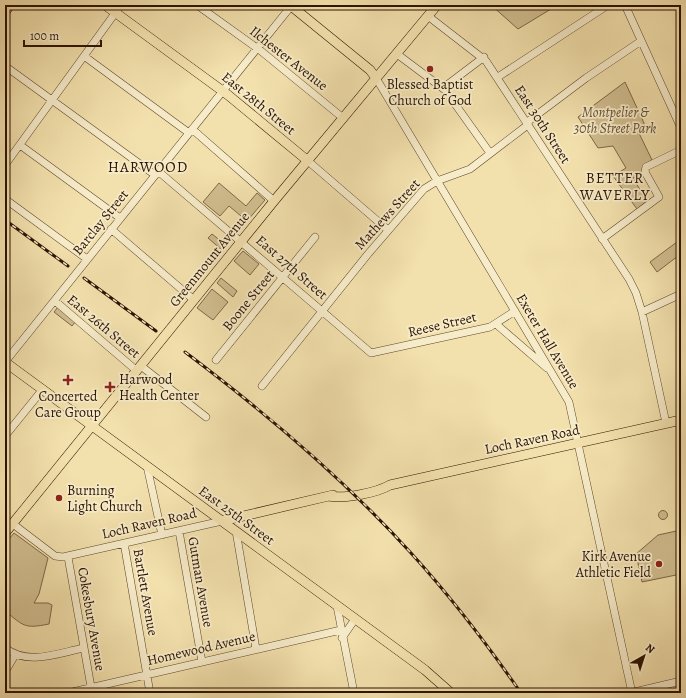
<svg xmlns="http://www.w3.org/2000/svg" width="686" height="698" viewBox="0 0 686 698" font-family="Alegreya,serif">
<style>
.green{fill:#d1be90;stroke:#7e6848}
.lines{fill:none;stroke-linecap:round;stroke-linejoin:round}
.minor-casing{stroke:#5e462b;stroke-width:8}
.major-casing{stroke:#2c1300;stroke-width:10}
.minor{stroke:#f7ecca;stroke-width:7}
.major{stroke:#f3e1ad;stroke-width:9}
.rail-casing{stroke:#2c1300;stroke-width:3}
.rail{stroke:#f7ecca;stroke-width:1.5;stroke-dasharray:4.5;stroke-linecap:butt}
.poi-dot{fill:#8f2418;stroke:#f7ecca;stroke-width:1.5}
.labels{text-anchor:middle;stroke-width:3.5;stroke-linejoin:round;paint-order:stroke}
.street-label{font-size:14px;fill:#2c1300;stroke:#f7ecca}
.poi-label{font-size:14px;fill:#2c1300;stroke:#f7ecca}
.park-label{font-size:14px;font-style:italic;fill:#664f32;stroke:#f7ecca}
.neighbourhood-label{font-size:15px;letter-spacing:1px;fill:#2c1300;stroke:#f7ecca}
</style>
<rect width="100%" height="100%" fill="#f3e1ad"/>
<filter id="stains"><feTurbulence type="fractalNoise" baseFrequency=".005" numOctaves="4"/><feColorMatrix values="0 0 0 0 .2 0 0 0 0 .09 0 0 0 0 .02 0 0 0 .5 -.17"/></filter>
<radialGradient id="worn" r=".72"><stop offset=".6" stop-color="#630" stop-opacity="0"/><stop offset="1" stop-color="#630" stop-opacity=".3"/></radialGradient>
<!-- green -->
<path class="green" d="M 491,5 L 555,5 L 556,6 L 518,29 Z
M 625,82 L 644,123 L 644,128 L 638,131 L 652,160 L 645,164 L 644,173 L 633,178 L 647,201 L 637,209 L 613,176 L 626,168 L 613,146 L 598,148 L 578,117 Z
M 219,183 L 246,206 L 257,193 L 265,200 L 247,221 L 229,206 L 220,216 L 203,202 Z
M 212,234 L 227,246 L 223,251 L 208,238 Z
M 681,239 L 681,261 L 678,256 L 657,272 L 650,262 Z
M 243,251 L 259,264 L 250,275 L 234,261 Z
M 221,278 L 237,291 L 233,297 L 217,283 Z
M 212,289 L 228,302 L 213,320 L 197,308 Z
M 58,307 L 76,321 L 72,326 L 54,312 Z
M658.5 515a4.5 4.5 0 1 1 9 0a4.5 4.5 0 1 1-9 0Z
M 681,530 L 681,574 L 642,582 L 636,554 L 658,535 Z
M 14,533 L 48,558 L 39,594 L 34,603 L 48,603 L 52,605 L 49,624 C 24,629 24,626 5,611 L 5,544 Z"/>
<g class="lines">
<defs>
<path id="minor" d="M 197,5 L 261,51 L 343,118
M 625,5 L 681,128
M 428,16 L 486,61 L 629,279 L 636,293 L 642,312 L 666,423
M 397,54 L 445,90 L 490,153
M 84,56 L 189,133
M 5,66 L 155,175
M 498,77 L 608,5
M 376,78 L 569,402 L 632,693
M 443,88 L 484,57
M 192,129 L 274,201
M 20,145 L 120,218
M 308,161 L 388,230
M 5,165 L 121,5
M 158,171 L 371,353 L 490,327 L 515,311
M 5,199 L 87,259
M 111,229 L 194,300
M 602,239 L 659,197 L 645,172 L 646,167 L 681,150
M 55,301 L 137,371
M 642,312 L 681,294
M 496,324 L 547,368
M 216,360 L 315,237
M 5,362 L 292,5
M 141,366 L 206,417
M 262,386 L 368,254 L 424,189 L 437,181 L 470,169 L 525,127 L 530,120 L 586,78 L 641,41
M 5,436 L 43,389
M 147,466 L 162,535
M 13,524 L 55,556 L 63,557 L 222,521
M 179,531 L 202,662
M 236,531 L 256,649
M 124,543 L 150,693
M 68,557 L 91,687
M 337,606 L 354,693
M 342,638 L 355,619
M 5,648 C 28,666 58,653 84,648
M 5,672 L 15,655
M 68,693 L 341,630
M 630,693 L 681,681"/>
<path id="major" d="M 105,5 L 228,95 L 308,161
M 290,5 L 370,70 L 376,78
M 5,12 L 10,5
M 5,362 L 425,670 L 451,693
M 329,496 C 345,499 376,493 390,485 L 681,420
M 222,521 L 333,495
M 5,533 L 274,201 L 437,5"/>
</defs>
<!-- minor casing -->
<use href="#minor" class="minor-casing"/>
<!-- major casing -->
<use href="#major" class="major-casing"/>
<!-- minor -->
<use href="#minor" class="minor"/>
<!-- major -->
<use href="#major" class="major"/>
<defs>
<path id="rail" d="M 5,220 L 68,266
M 84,278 L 156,331
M 185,352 C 266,413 343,478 411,553 C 451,597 487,644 521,693"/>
</defs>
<!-- rail casing -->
<use href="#rail" class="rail-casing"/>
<!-- rail -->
<use href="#rail" class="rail"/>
</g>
<!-- markers -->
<g class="poi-dot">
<circle cx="430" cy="69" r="4"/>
<path d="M66 374h4v4h4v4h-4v4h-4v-4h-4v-4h4z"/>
<path d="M108 381h4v4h4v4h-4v4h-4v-4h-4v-4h4z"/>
<circle cx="59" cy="498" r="4"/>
<circle cx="659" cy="564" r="4"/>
</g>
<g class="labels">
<!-- street labels -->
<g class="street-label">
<text transform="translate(289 58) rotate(38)" y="5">Ilchester Avenue</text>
<text transform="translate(259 103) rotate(39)" y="5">East 28th Street</text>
<text transform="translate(543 124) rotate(57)" y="5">East 30th Street</text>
<text transform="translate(387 214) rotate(-48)" y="5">Mathews Street</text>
<text transform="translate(100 222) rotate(-51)" y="5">Barclay Street</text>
<text transform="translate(209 259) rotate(-51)" y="5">Greenmount Avenue</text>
<text transform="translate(292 267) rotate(41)" y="5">East 27th Street</text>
<text transform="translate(248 300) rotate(-51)" y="5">Boone Street</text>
<text transform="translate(442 324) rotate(-13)" y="5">Reese Street</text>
<text transform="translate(104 326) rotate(40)" y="5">East 26th Street</text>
<text transform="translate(548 341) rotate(59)" y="5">Exeter Hall Avenue</text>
<text transform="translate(532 439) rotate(-12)" y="5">Loch Raven Road</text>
<text transform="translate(237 515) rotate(36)" y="5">East 25th Street</text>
<text transform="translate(149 523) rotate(-13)" y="5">Loch Raven Road</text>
<text transform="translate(201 582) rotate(80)" y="5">Gutman Avenue</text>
<text transform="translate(146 592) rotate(80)" y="5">Bartlett Avenue</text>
<text transform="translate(92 619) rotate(80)" y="5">Cokesbury Avenue</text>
<text transform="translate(201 648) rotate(-13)" y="5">Homewood Avenue</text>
</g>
<!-- poi labels -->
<g class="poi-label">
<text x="430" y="89">Blessed Baptist<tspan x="430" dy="16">Church of God</tspan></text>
<text x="119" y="384" text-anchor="start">Harwood<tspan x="119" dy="16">Health Center</tspan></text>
<text x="68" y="401">Concerted<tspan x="68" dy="16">Care Group</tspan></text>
<text x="67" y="495" text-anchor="start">Burning<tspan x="67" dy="16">Light Church</tspan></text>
<text x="651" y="561" text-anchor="end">Kirk Avenue<tspan x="651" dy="16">Athletic Field</tspan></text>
</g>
<!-- park labels -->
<g class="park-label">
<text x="615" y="117">Montpelier &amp;<tspan x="615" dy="16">30th Street Park</tspan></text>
</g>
<!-- neighbourhood labels -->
<g class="neighbourhood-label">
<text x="148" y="172">HARWOOD</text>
<text x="615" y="183">BETTER<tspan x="615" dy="17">WAVERLY</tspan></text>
</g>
</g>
<!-- margin -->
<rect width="686" height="698" fill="none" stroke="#f3e1ad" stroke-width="20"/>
<rect x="6" y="6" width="674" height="686" fill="none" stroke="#2c1300" stroke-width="2"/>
<rect x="10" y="10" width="666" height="678" fill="none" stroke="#2c1300"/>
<!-- north arrow -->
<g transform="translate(644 656) rotate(39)" stroke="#f7ecca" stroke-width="3" paint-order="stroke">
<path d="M0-3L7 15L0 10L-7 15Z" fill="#2c1300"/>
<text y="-6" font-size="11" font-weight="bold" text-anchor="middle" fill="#2c1300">N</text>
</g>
<!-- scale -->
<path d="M24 40v6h77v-6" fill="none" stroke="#2c1300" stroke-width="2"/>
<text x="30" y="40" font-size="12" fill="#2c1300" stroke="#f7ecca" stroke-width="3" paint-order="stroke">100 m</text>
<rect width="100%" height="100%" filter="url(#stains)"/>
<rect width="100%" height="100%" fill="url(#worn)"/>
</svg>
